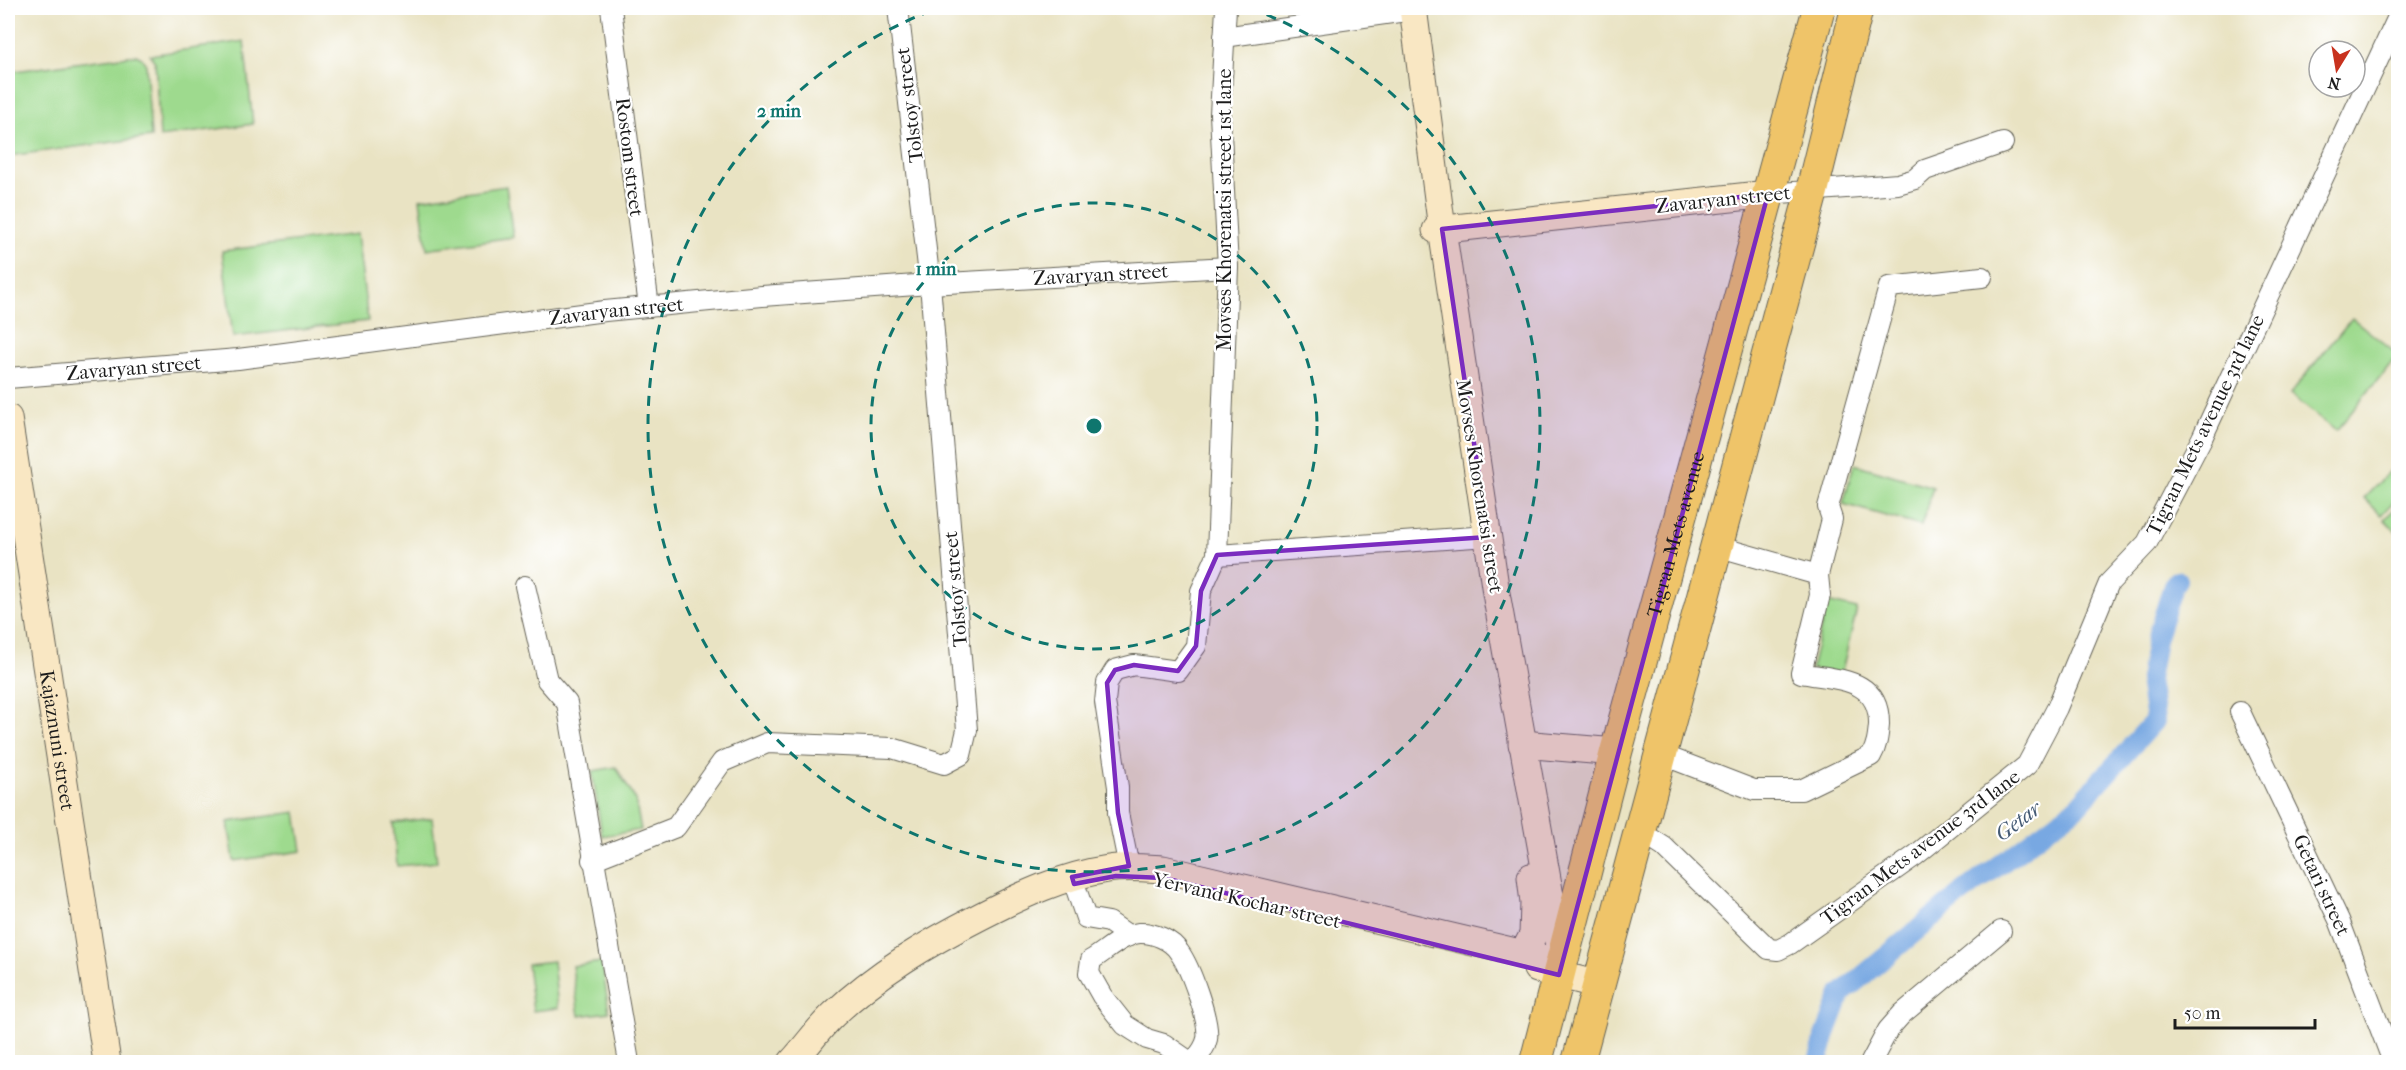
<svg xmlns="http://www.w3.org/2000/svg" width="2406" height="1070" viewBox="0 0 2406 1070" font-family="'IM FELL French Canon',serif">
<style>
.green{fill:#9eda8e;stroke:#5d7b55;stroke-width:1.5}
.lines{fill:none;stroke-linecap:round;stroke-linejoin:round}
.canal{stroke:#78a8e2;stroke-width:20}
.street-casing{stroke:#646256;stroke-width:22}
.secondary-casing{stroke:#646256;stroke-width:29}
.primary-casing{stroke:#646256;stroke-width:34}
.street{stroke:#fff;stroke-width:20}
.secondary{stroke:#f9e7c3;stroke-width:27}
.primary{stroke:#efc469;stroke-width:32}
.marked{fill:#7b2cbf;fill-opacity:0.2;stroke:#7b2cbf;stroke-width:4.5;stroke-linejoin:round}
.ring{fill:none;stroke:#0f766e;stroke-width:3;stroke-dasharray:10 8}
.labels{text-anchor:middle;stroke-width:4.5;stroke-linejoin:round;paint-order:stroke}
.street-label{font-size:20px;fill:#1c1c1c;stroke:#fff}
.water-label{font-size:21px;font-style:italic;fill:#455b75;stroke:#fff}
.centre{fill:#0f766e;stroke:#fff;stroke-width:3}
.ring-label{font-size:18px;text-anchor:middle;font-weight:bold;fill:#0f766e;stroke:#fff;stroke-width:4.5;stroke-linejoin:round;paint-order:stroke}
</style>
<rect width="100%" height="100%" fill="#fff"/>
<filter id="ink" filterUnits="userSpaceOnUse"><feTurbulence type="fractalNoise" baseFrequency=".0167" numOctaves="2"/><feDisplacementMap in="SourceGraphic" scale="12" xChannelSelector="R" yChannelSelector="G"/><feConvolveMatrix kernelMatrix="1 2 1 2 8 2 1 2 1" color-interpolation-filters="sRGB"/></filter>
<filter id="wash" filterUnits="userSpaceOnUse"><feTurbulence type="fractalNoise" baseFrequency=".008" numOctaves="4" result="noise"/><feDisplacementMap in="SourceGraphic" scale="24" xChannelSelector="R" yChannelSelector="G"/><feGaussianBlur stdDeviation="1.35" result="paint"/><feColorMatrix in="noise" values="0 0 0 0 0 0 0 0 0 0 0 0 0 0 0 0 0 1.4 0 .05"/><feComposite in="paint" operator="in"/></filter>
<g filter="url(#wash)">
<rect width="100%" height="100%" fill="#e9e3c3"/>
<!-- green -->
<path class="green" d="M 244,41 L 253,124 L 160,137 L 155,62 L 150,55 Z
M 136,55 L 142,58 L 146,65 L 151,137 L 8,156 L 8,72 Z
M 506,186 L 513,237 L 427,249 L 420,199 Z
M 357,234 L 368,321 L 233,337 L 222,251 Z
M 2352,318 L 2398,355 L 2336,431 L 2290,394 Z
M 2398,463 L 2398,497 L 2381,515 L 2364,498 Z
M 1854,464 L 1933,487 L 1921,526 L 1843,504 Z
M 2398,506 L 2398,533 L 2384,519 Z
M 1827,602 L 1857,609 L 1841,675 L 1811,669 Z
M 616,767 L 635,799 L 641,830 L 602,836 L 592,771 Z
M 296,812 L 302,851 L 234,861 L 228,822 Z
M 432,818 L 437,862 L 397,866 L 393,823 Z
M 553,961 L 558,1008 L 533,1011 L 527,964 Z
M 602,962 L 609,1012 L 579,1016 L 572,966 Z"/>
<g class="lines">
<!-- canal -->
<path class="canal" d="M 1818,1062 L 1825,1036 L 1841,994 L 1958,896 L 2077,807 L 2155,720 L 2149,679 L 2156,640 L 2173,586 L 2177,580"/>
</g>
</g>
<g filter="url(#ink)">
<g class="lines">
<defs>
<g id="street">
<path d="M 611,8 L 649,307"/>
<path d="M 1224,37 L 1413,10"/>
<path d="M 1768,194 L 1898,184 L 1915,179 L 1925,170 L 2003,143"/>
<path id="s1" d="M 8,378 L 238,359 L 605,311 L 762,296 L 930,284 L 1228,267"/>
<path d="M 1716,546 L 1818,575"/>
<path d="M 1217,555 L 1488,536"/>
<path d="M 525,586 L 547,680 L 567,703 L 629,1062"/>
<path d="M 2240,712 L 2339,920 L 2393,1062"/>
<path d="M 1660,754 L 1754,790 L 1801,790 L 1871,756 C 1877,746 1878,736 1879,725 C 1880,677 1836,680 1801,673 L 1820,595 L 1818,575 L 1832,519 L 1828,507 L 1889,287 L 1982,277"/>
<path d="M 1639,831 L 1664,847 L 1769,949 L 1778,950 L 1790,944 L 1916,855 L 2027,765 L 2057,708 L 2109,583 L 2147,543 L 2202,438 L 2398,17"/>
<path d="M 592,860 L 676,827 L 722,762 L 767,743 L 892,748 L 944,764 L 961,755 L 967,730 L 930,284 L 898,8"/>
<path d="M 1129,867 L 1118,813 L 1118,787 L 1105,702 L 1107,683 L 1115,670 L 1134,665 L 1178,671 L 1196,646 L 1201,591 L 1217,555 L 1228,267 L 1220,114 L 1226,8"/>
<path d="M 1072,877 L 1086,918 L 1109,922 L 1129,936"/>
<path d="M 1190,1062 L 1164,1044 L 1147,1039 L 1125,1025 L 1102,996 L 1089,973 L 1091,960 C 1105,952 1122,935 1139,933 C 1153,932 1172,940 1179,952 C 1190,967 1210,1021 1207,1039 C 1205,1049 1199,1055 1193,1062"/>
<path d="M 1871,1062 L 1888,1030 L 1902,1014 L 2001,931"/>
</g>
<g id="secondary">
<path d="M 1436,230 L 1768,194"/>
<path id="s2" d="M 8,418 L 107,1062"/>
<path d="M 1522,744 L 1616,752"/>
<path d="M 1523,954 L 1533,935 L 1534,903 L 1531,877"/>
<path d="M 1537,969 L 1599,985"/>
<path d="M 792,1062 C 806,1047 818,1029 834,1014 C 877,973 928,943 981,916 C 1022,895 1062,876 1108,869 C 1126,866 1145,868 1163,869 L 1562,963 L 1496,593 L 1442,229 L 1413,8"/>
</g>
<g id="primary">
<path id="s3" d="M 1536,1062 L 1616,752 L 1819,8"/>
<path d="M 1578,1062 L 1812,191 L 1857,8"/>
</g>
</defs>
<!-- street casing -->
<use href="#street" class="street-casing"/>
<!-- secondary casing -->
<use href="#secondary" class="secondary-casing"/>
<!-- primary casing -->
<use href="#primary" class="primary-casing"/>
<!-- street -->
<use href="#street" class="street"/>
<!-- secondary -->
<use href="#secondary" class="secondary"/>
<!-- primary -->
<use href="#primary" class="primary"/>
</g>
</g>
<!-- marked area -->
<path class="marked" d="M 1768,194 L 1559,975 L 1164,878 L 1116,876 L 1074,884 L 1072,877 L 1129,866 L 1118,813 L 1107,683 L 1115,670 L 1134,665 L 1178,671 L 1196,646 L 1201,591 L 1217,555 L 1488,537 L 1442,229 Z"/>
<!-- distance rings -->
<g class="ring">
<circle cx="1094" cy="426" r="223"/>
<path d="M1250 8A446 446 0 1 1 938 8"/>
</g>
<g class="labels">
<!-- street labels -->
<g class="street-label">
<text transform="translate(909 105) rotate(-97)" y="7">Tolstoy street</text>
<text transform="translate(630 157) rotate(83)" y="7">Rostom street</text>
<text transform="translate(1723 199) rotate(-6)" y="7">Zavaryan street</text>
<text transform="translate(1224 210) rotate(-90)" y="7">Movses Khorenatsi street 1st lane</text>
<text dy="7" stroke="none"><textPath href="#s1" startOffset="1098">Zavaryan street</textPath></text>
<text dy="7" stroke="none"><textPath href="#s1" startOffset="612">Zavaryan street</textPath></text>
<text dy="7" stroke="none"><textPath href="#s1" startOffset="126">Zavaryan street</textPath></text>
<text transform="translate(2205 425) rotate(-64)" y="7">Tigran Mets avenue 3rd lane</text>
<text transform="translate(1480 486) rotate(81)" y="7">Movses Khorenatsi street</text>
<text dy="7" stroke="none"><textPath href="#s3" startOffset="546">Tigran Mets avenue</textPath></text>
<text transform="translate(955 589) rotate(-95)" y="7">Tolstoy street</text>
<text dy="7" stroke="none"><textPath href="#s2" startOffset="326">Kajaznuni street</textPath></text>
<text transform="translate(1920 847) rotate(-37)" y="7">Tigran Mets avenue 3rd lane</text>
<text transform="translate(2322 885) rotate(65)" y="7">Getari street</text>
<text transform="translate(1247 900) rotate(13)" y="7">Yervand Kochar street</text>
</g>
<!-- water labels -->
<g class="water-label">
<text transform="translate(2018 821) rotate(-37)" y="7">Getar</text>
</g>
</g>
<circle cx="1094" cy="426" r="9" class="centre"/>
<g class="ring-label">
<text x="779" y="117">2 min</text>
<text x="936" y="275">1 min</text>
</g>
<!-- margin -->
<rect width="2406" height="1070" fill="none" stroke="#fff" stroke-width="30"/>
<!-- north arrow -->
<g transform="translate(2337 69) rotate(191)"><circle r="28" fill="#ffffff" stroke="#a4a4a4" stroke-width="1.5"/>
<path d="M0-4.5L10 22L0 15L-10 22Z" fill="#c8321e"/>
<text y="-9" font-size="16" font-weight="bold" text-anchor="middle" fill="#1c1c1c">N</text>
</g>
<!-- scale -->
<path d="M2175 1019v9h140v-9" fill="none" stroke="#1c1c1c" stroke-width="3"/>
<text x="2184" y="1019" font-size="18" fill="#1c1c1c" stroke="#ffffff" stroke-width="4.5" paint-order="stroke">50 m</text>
</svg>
